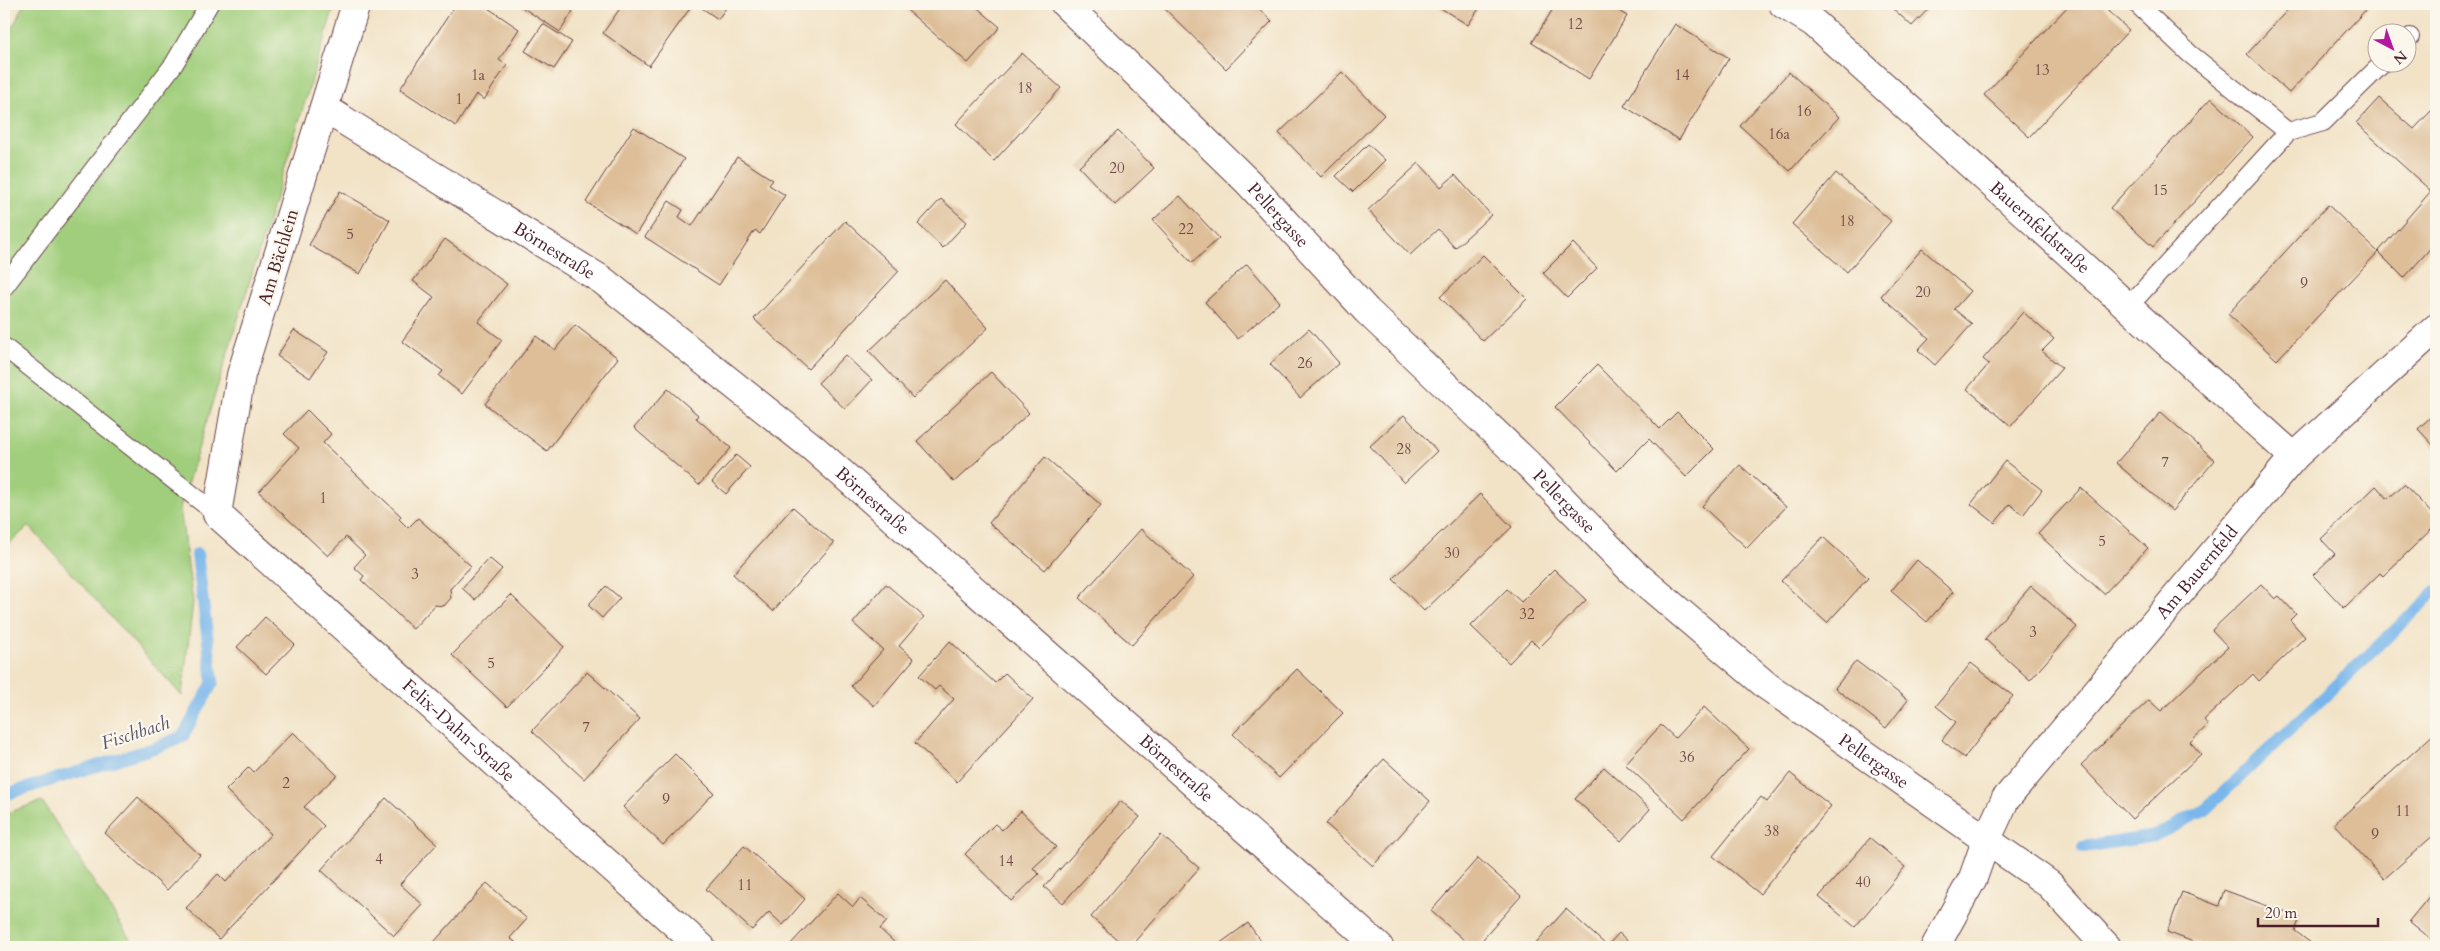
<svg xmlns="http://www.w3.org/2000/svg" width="2440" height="951" viewBox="0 0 2440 951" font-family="Cardo,serif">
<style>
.green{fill:#a0ce7c;stroke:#757654}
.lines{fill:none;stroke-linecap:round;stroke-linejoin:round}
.stream{stroke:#78b6eb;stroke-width:12}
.building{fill:#ddbe98}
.service-casing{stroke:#633c42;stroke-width:20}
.minor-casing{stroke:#633c42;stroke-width:30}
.service{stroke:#fff;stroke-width:18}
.minor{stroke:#fff;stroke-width:28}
.labels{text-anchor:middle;stroke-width:4.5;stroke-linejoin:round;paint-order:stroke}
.number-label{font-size:15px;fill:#6f4746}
.street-label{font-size:18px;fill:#4a1f2b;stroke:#fbf7ec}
.water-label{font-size:19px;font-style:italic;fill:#5a546e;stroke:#fbf7ec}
</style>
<rect width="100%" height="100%" fill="#fbf7ec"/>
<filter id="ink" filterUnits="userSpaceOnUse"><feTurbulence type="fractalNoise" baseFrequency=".02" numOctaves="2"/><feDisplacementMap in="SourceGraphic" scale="10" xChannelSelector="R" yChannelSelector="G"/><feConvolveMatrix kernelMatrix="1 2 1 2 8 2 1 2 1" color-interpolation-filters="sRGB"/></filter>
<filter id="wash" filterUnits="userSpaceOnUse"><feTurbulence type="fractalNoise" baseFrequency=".0096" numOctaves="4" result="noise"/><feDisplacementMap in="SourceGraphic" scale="20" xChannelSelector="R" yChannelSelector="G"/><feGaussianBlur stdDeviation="1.12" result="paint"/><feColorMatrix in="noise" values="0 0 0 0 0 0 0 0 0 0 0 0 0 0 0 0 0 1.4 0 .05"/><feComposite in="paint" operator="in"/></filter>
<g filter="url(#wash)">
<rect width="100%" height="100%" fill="#f2e3c7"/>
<!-- green -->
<path class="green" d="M 24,4 L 335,4 L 180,508 L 193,602 L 182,696 L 29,526 L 4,548 L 4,45 Z
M 42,801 L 135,947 L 4,947 L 4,814 Z"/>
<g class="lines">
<!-- stream -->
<path class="stream" d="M 4,795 L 157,747 L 183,736 L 213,682 L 197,554
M 2083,847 L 2155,836 L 2206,809 L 2436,591"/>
</g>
<g id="blocks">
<!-- building -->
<path class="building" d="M 456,4 L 482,4 L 519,29 L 499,60 L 507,65 L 484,100 L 476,94 L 456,126 L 400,89 Z
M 517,4 L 562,4 L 573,11 L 560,32 Z
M 623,4 L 693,4 L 649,66 L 603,33 Z
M 696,4 L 729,4 L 718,19 Z
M 900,4 L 973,4 L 1000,27 L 968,63 Z
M 1160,4 L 1254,4 L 1272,21 L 1226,69 Z
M 1434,4 L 1482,4 L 1468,25 Z
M 1556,4 L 1607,4 L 1627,16 L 1589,79 L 1532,43 Z
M 1888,4 L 1933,4 L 1912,26 Z
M 2070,4 L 2100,4 L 2129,30 L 2029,137 L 1984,95 Z
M 2293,4 L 2371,4 L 2289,93 L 2247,54 Z
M 543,24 L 572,42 L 554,69 L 525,51 Z
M 1675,24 L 1729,58 L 1679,140 L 1624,106 Z
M 1022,53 L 1061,88 L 994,161 L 956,124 Z
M 1342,72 L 1384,115 L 1321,177 L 1279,133 Z
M 1789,72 L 1839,117 L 1790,171 L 1740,126 Z
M 2211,98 L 2253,137 L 2153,247 L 2110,208 Z
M 2379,98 L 2414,129 L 2431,111 L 2436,115 L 2436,242 L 2404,278 L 2378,252 L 2431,191 L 2356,123 Z
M 634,127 L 684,159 L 636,234 L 586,202 Z
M 1118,131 L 1154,168 L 1115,205 L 1079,167 Z
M 1368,144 L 1385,160 L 1353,192 L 1336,176 Z
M 737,157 L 773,180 L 769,185 L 785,195 L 760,234 L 755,230 L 719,285 L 645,237 L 669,201 L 683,210 L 679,217 L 692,226 Z
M 1419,163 L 1441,187 L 1455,175 L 1491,215 L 1455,248 L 1438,229 L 1410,255 L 1368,210 Z
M 1836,173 L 1891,221 L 1847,272 L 1792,224 Z
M 340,191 L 390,220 L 360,274 L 309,245 Z
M 1180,196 L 1219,238 L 1192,263 L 1153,220 Z
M 941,199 L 967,222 L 943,248 L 918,224 Z
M 2328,205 L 2378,252 L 2277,360 L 2228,314 Z
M 845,221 L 899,271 L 808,369 L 754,319 Z
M 445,239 L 507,284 L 478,322 L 502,340 L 462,394 L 439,376 L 443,371 L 402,341 L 434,297 L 413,281 Z
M 1573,243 L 1597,268 L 1567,298 L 1543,273 Z
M 1922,249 L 1970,291 L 1954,309 L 1972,324 L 1935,365 L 1918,350 L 1929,338 L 1881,296 Z
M 1483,255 L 1527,299 L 1483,341 L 1440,297 Z
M 1247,264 L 1280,302 L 1238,339 L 1205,302 Z
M 945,280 L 988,328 L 913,398 L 869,351 Z
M 2023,312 L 2054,339 L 2042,351 L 2062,368 L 2011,426 L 1967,389 L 1989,364 L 1983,359 Z
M 575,325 L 618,358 L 547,451 L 485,404 L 536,336 L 555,350 Z
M 1309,329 L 1339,363 L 1300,398 L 1270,364 Z
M 294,330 L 328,352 L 310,378 L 277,356 Z
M 845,355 L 872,380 L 845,409 L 818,383 Z
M 1597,365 L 1660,429 L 1677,412 L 1714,449 L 1686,477 L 1649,439 L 1617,471 L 1555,407 Z
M 991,372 L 1029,413 L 954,482 L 917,441 Z
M 668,389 L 698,415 L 696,418 L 731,448 L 699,485 L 634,428 Z
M 307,410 L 331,434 L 323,443 L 401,516 L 399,519 L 408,528 L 418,518 L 471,566 L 450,589 L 451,598 L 444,606 L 435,605 L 413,629 L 361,580 L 364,576 L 354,567 L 365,555 L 346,537 L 328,556 L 259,492 L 299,448 L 284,434 Z
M 2161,412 L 2215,460 L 2172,511 L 2116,463 Z
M 2436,412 L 2436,448 L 2418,429 Z
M 1404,415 L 1437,451 L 1404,483 L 1370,446 Z
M 736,455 L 750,467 L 726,494 L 712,482 Z
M 1045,457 L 1101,505 L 1045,570 L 989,523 Z
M 2005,461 L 2042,490 L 2023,515 L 2010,504 L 1995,523 L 1971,504 Z
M 1740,465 L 1786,507 L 1747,548 L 1702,506 Z
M 2404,484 L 2436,518 L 2436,525 L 2383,576 L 2380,573 L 2344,608 L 2313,575 L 2335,554 L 2321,539 L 2376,486 L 2388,499 Z
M 2081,488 L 2148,548 L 2104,594 L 2038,534 Z
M 1480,494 L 1512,527 L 1424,611 L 1393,579 Z
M 793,507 L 834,543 L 773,611 L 733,574 Z
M 1141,529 L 1193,577 L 1132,645 L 1079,598 Z
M 1823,537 L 1868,578 L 1827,623 L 1781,581 Z
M 489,558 L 502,569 L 475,600 L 462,588 Z
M 1917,560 L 1953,592 L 1927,622 L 1891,591 Z
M 1554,569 L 1586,600 L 1539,648 L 1531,640 L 1509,663 L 1471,626 L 1507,589 L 1521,602 Z
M 886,584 L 924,617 L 899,646 L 914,659 L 874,706 L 851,686 L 883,650 L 853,623 Z
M 2261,584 L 2275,599 L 2279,596 L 2296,614 L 2290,620 L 2305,637 L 2259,681 L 2253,674 L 2204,720 L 2208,725 L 2190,742 L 2201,754 L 2132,819 L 2081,765 L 2149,700 L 2161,711 L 2228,647 L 2212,630 Z
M 606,586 L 620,598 L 602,618 L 588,605 Z
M 2031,586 L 2077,627 L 2030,680 L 1985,639 Z
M 511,595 L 564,647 L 507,707 L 452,655 Z
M 265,617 L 295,644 L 266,674 L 237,647 Z
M 950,641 L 995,683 L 1005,673 L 1033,699 L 957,782 L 915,743 L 954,699 L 939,686 L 935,690 L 919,676 Z
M 1856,661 L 1908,700 L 1886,728 L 1835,688 Z
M 1971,663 L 2013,696 L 1964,758 L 1942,740 L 1956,722 L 1936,706 Z
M 1297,669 L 1343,713 L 1279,778 L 1233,734 Z
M 587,672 L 640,719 L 584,779 L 532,731 Z
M 1704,707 L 1749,749 L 1684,819 L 1625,764 L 1661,725 L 1675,738 Z
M 293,732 L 337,775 L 304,807 L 324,826 L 219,939 L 186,908 L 218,874 L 226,882 L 271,834 L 226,790 L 249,767 L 254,772 Z
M 2436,732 L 2436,833 L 2384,879 L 2334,824 Z
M 675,754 L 714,793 L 663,845 L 623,807 Z
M 1384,759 L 1430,801 L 1373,866 L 1326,824 Z
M 1604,767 L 1650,809 L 1621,841 L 1575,799 Z
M 1790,773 L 1831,806 L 1760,894 L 1713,856 L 1761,797 L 1767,802 Z
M 138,797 L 200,855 L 167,890 L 105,833 Z
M 386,798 L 437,844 L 400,884 L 423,905 L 394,936 L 321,870 Z
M 1121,801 L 1140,817 L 1063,903 L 1044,887 Z
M 1021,811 L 1056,847 L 1033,868 L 1039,874 L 1011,901 L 965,854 L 995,824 L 1002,830 Z
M 1161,835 L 1199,868 L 1130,947 L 1126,947 L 1091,917 Z
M 1870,838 L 1905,867 L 1855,927 L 1819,897 Z
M 744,846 L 805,899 L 783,925 L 769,912 L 752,930 L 706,889 Z
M 1478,858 L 1521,896 L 1476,947 L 1472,947 L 1431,911 Z
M 487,883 L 527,919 L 510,938 L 515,942 L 511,947 L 440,947 L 434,942 Z
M 2224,890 L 2300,918 L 2295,931 L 2316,947 L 2203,947 L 2204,946 L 2167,932 L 2182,892 L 2219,906 Z
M 838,893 L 853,907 L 860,898 L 887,921 L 880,929 L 895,943 L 892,947 L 788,947 Z
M 2432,893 L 2436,896 L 2436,943 L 2409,921 Z
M 1566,909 L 1607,946 L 1619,933 L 1634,947 L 1532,947 Z
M 1248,923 L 1265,947 L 1215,947 Z"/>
</g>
</g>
<g filter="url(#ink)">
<use href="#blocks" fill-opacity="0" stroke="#633c42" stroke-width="1"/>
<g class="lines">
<defs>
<path id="service" d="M 2137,4 L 2190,54 L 2288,132
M 2408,39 L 2410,37
M 4,287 L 174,64 L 209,4
M 2128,307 L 2288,132 L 2323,122 L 2384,62
M 4,347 L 217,514"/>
<g id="minor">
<path id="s1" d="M 356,4 L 241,375 L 217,514 L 701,947"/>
<path id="s2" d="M 1065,4 L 1248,182 L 1367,311 L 1528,464 L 1634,573 L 1767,686 L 2049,884 L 2107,947"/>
<path id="s3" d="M 1783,4 L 1814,23 L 2294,457"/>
<path id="s4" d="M 324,108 L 602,280 L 812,447 L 1379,947"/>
<path id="s5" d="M 1935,947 L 1973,878 L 1986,841 L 2005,800 L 2294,457 L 2436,328"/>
</g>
</defs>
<!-- service casing -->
<use href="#service" class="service-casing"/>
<!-- minor casing -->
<use href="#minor" class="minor-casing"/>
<!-- service -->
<use href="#service" class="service"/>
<!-- minor -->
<use href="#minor" class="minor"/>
</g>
</g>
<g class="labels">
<!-- number labels -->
<g class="number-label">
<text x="1575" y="29">12</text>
<text x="2042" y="75">13</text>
<text x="478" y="80">1a</text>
<text x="1682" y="80">14</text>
<text x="1025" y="93">18</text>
<text x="459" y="104">1</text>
<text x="1804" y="116">16</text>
<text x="1779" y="139">16a</text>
<text x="1117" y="173">20</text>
<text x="2160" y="195">15</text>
<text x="1847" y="226">18</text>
<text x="1186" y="234">22</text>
<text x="350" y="239">5</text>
<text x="2304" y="288">9</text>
<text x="1923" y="297">20</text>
<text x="1305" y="368">26</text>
<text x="1404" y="454">28</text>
<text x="2165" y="467">7</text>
<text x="323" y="503">1</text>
<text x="2102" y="546">5</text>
<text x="1452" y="558">30</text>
<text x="415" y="579">3</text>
<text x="1527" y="619">32</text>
<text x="2033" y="637">3</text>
<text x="491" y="668">5</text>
<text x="586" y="732">7</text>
<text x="1687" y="762">36</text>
<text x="286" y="788">2</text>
<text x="666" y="804">9</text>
<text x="2403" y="816">11</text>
<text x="1772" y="836">38</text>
<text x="2375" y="839">9</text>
<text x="379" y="864">4</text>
<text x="1006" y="866">14</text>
<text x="1863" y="887">40</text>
<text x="745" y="890">11</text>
</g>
<!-- street labels -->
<g class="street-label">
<text dy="6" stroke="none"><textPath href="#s2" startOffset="300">Pellergasse</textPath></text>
<text dy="6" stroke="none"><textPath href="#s3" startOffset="341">Bauernfeldstraße</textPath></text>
<text dy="6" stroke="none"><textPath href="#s4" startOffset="271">Börnestraße</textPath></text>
<text transform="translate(278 257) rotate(-73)" y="6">Am Bächlein</text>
<text dy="6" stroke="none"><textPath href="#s4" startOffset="676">Börnestraße</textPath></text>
<text dy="6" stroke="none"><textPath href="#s2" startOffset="705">Pellergasse</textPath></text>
<text dy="6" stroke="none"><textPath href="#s5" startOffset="461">Am Bauernfeld</textPath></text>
<text dy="6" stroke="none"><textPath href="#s1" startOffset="854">Felix-Dahn-Straße</textPath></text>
<text dy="6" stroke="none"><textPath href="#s2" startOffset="1110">Pellergasse</textPath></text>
<text dy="6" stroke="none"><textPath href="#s4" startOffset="1081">Börnestraße</textPath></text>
</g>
<!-- water labels -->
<g class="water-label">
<text transform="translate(135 732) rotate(-18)" y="7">Fischbach</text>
</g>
</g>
<!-- margin -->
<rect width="2440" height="951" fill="none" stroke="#fbf7ec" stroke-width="20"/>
<!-- north arrow -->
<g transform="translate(2392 48) rotate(139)"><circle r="24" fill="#fbf7ec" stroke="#b4a19f"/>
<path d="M0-4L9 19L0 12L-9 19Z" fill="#b5179e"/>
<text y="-8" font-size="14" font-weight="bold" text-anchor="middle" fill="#4a1f2b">N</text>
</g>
<!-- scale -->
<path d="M2258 918v8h120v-8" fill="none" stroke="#4a1f2b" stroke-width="2.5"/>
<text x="2265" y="918" font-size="15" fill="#4a1f2b" stroke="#fbf7ec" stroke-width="4" paint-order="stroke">20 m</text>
</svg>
